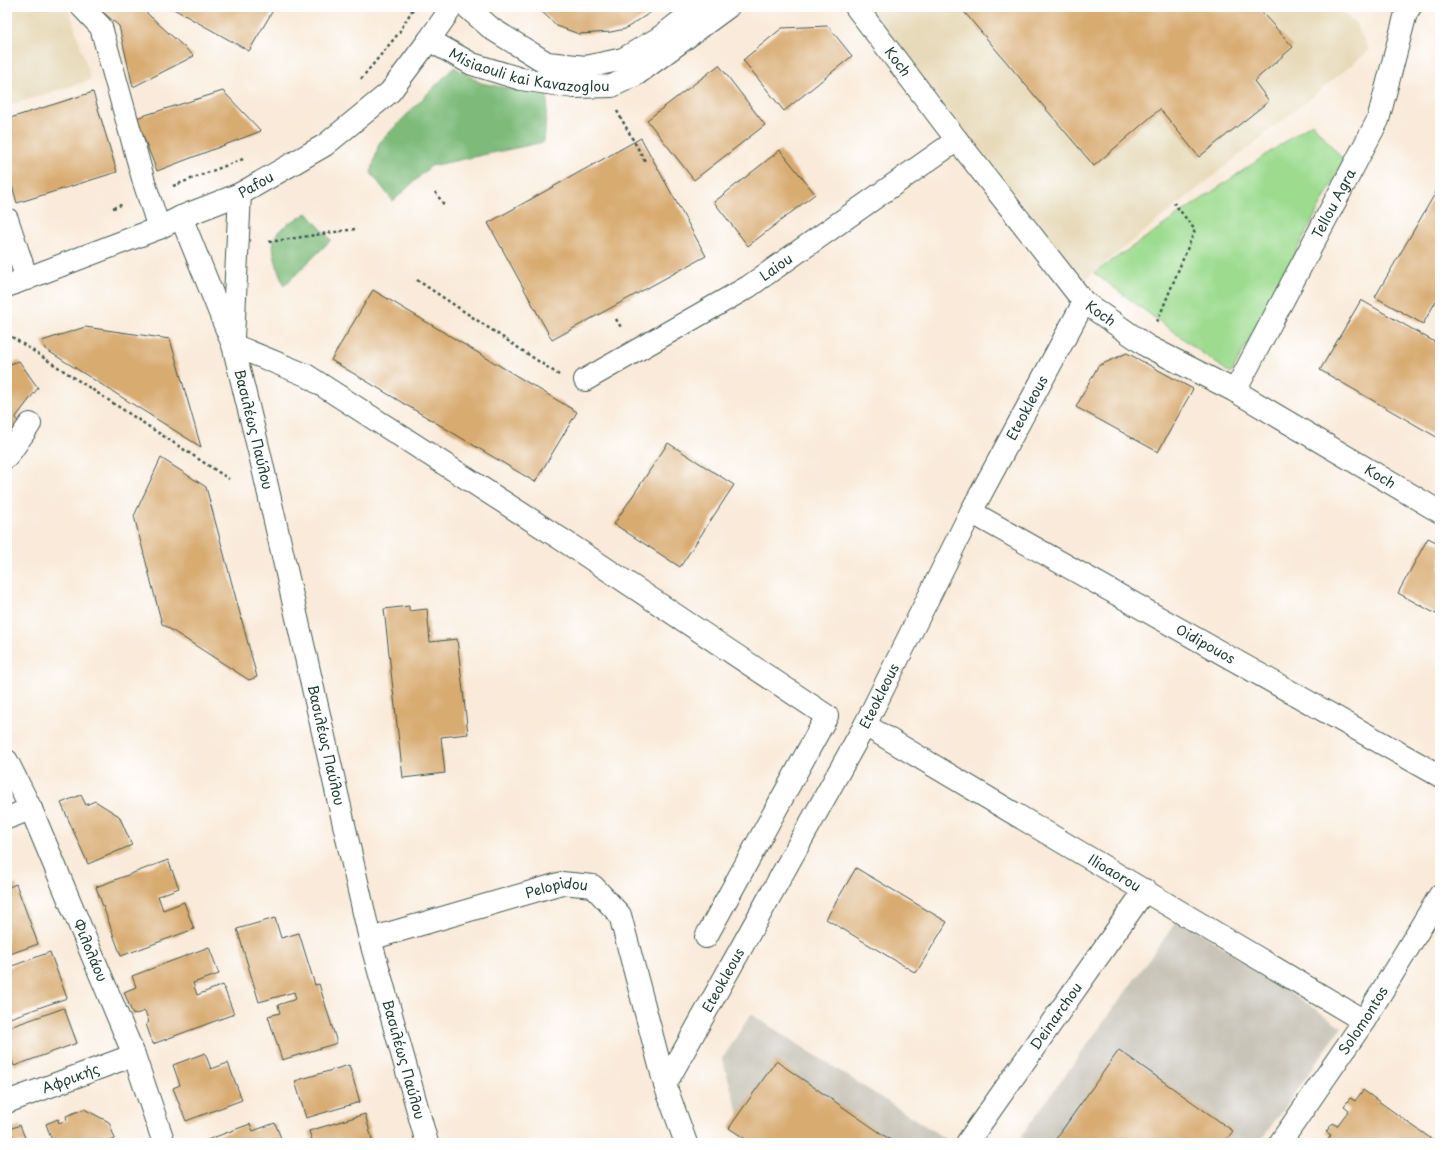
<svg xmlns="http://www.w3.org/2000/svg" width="1447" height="1150" viewBox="0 0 1447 1150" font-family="'Playpen Sans',sans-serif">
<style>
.built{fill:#e7daba}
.industrial{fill:#c8c4b8}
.green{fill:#9ddb8f;stroke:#5e8c62}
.forest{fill:#7ebb7a;stroke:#4e7c57}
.building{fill:#d8ab71}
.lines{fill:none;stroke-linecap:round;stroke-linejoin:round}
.minor-casing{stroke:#40574d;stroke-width:24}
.major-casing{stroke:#40574d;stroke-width:24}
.path{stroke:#40574d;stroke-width:2.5;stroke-dasharray:3 3;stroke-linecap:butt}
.minor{stroke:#fff;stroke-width:22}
.major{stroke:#fff;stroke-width:22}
.labels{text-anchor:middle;stroke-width:3;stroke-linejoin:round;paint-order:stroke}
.street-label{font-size:14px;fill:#1f3d34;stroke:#fff}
</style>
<rect width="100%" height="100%" fill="#fff"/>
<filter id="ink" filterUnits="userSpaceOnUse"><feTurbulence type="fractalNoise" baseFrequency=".025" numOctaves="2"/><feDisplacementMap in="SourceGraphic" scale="8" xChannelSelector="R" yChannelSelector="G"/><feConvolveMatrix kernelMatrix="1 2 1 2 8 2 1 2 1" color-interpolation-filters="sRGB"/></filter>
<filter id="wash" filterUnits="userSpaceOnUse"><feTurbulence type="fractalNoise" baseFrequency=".012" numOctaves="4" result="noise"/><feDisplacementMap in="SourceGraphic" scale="16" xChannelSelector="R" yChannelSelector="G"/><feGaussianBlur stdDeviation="0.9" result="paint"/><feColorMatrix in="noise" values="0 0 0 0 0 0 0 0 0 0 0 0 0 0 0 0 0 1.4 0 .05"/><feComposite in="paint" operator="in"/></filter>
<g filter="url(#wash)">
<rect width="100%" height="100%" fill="#f9ead9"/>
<!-- built -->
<path class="built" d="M 7,7 L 69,8 L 91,80 L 7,106 Z
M 865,7 L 1336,7 L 1356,24 L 1369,51 L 1084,280 Z"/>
<!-- industrial -->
<path class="industrial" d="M 1179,918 L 1342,1027 L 1259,1143 L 1016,1143 Z
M 751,1014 L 952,1143 L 748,1143 L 722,1059 Z"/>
<!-- green -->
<path class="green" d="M 1312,123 L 1344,161 L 1231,374 L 1094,273 Z"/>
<!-- forest -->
<path class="forest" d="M 454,67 L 481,83 L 548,96 L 544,142 L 431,166 L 393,201 L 371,173 L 379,143 Z
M 307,213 L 331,240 L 284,286 C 279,270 265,243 280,230 C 287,223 298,219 307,213 Z"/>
<g id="blocks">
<!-- building -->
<path class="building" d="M 97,7 L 140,7 L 194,56 L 133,87 L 119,26 Z
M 170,7 L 275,7 L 249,51 Z
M 537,7 L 659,7 L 625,29 L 611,32 L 579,34 L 557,26 Z
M 960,7 L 1257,7 L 1293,47 L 1254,81 L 1269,101 L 1199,157 L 1160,109 L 1094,166 Z
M 828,26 L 852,56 L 784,111 L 743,60 L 782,28 Z
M 719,65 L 765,125 L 694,180 L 647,120 Z
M 223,91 L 261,131 L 157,171 L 136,118 Z
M 93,92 L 117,172 L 17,203 L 7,168 L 7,119 Z
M 641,138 L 706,256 L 552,340 L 488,223 Z
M 780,150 L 815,194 L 748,246 L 714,202 Z
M 1440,185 L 1440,294 L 1423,324 L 1375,297 Z
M 373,290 L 577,412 L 535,482 L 331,360 Z
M 1361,300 L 1440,345 L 1440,439 L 1320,370 Z
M 85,327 L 170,339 L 201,447 L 45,349 L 42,341 Z
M 1127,353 L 1193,389 L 1158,452 L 1076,407 L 1098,366 Z
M 19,361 L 38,388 L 16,417 L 19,426 L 7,431 L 7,365 Z
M 668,443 L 734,485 L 680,567 L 614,524 Z
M 161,458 L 206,487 L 257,677 L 249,680 L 162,624 L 134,516 Z
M 1428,538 L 1440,544 L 1440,606 L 1436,614 L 1398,593 Z
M 409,606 L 409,611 L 427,609 L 430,642 L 457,639 L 468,734 L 441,737 L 445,773 L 403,778 L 384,609 Z
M 81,795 L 86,805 L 95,801 L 119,816 L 132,845 L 88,864 L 61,803 Z
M 168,860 L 179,888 L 158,896 L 163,910 L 184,902 L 194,929 L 121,956 L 96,887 Z
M 856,868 L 947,922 L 916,973 L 826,919 Z
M 16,884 L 38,944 L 7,955 L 7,888 Z
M 275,918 L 281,938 L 299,933 L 315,985 L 319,984 L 337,1043 L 282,1060 L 268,1016 L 280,1013 L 278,1005 L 296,999 L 294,992 L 259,1002 L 237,929 Z
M 209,947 L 219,974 L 193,983 L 197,995 L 223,985 L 234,1014 L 153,1044 L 146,1024 L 149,1022 L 145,1011 L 133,1015 L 124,992 L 136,987 L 132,976 Z
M 50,952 L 67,998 L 7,1019 L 7,968 Z
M 64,1008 L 77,1043 L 14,1066 L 7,1045 L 7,1038 L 9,1037 L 7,1028 Z
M 1119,1050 L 1233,1131 L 1224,1143 L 1053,1143 Z
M 205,1053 L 211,1069 L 228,1063 L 242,1100 L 186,1121 L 173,1088 L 180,1085 L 173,1065 Z
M 776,1061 L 895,1143 L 751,1143 L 729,1128 Z
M 349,1065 L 360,1102 L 306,1118 L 295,1081 Z
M 1363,1090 L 1437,1143 L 1326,1143 L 1331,1135 L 1326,1132 L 1333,1123 L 1337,1126 L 1349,1110 L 1344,1106 L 1350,1098 L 1355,1101 Z
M 84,1109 L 109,1122 L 115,1139 L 106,1143 L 53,1143 L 46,1124 L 58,1119 L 59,1123 L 67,1120 L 66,1116 Z
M 365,1114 L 373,1143 L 313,1143 L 309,1131 Z
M 275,1123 L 283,1143 L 199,1143 L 250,1124 L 253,1131 Z
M 20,1125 L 27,1143 L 7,1143 L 7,1140 L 13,1138 L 10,1129 Z"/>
</g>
</g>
<g filter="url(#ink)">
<use href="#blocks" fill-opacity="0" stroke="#40574d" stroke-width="1"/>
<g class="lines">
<defs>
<g id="minor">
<path d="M 82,7 L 101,27 L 144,182 L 159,228"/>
<path id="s1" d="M 856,7 L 957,140 L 1084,302 L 1147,346 L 1235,391 L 1440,512"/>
<path id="s2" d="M 181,217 L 233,345 L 260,455 L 370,939 L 427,1143"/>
<path d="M 7,219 L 27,279"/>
<path d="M 233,338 L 240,194"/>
<path d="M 233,345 L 306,375 L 578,550 L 827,716 L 706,937"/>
<path id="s3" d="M 585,380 L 748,287 L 957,140"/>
<path id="s4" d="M 1235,391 L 1378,120 L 1406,13 L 1410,7"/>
<path d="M 7,457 L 30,424"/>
<path id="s5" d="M 971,512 L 1440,776"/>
<path id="s6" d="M 865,725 L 1364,1021"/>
<path id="s7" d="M 7,761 L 31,809 L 134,1055 L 164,1143"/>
<path d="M 7,818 L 31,809"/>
<path id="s8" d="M 370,939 L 562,883 L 593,886 L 620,915 L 665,1085 L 686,1143"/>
<path id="s9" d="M 665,1085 L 865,725 L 971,512 L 1084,302"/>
<path id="s10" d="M 7,1102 L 134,1055"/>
<path id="s11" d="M 967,1143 L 1145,890"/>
<path id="s12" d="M 1280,1143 L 1364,1021 L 1440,895"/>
</g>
<g id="major">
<path d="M 467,7 L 492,29 L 547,63 L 586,67 L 623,59 L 659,38 L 699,7"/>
<path id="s13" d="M 429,40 L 472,64 L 521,79 L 574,87 L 612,86 L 637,74 L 728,7"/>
<path id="s14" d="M 7,286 L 159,228 L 181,217 L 240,194 L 325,145 L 390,92 L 429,40 L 452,7"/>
</g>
</defs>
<!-- minor casing -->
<use href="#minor" class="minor-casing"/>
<!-- major casing -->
<use href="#major" class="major-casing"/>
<!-- path -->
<path class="path" d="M 361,79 L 398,34 L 414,7
M 617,111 L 646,163
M 173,186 L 243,159
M 435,192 L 445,206
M 113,208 L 124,204
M 269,242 L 355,229
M 417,280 L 559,375
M 616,319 L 622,329
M 1157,322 L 1195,230 L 1174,203
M 12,337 L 229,479"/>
<!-- minor -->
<use href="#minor" class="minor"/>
<!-- major -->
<use href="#major" class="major"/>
</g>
</g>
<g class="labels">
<!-- street labels -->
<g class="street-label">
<text dy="5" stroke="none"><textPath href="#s1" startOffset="69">Koch</textPath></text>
<text dy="5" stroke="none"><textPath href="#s13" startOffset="107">Misiaouli kai Kavazoglou</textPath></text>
<text dy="5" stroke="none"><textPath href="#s14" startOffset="269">Pafou</textPath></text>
<text dy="5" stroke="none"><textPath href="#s4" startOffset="212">Tellou Agra</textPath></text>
<text dy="5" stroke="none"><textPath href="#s3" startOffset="222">Laiou</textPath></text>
<text dy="5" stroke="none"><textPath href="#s1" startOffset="393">Koch</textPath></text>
<text dy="5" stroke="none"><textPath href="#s9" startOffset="768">Eteokleous</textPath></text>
<text dy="5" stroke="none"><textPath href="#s2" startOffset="225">Βασιλέως Παύλου</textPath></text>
<text dy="5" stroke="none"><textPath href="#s1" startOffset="717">Koch</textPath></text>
<text dy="5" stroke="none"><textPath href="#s5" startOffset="269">Oidipouos</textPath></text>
<text dy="5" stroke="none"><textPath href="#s9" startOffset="444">Eteokleous</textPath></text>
<text dy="5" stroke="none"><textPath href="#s2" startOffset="549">Βασιλέως Παύλου</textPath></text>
<text dy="5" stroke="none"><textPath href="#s6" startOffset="290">Ilioaorou</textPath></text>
<text dy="5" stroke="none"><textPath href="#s8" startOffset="194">Pelopidou</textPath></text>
<text dy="5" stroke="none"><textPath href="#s7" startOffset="207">Φιλολάου</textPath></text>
<text dy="5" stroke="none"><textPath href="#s9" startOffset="120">Eteokleous</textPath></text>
<text dy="5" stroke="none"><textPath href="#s11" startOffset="155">Deinarchou</textPath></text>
<text dy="5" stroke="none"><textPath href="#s12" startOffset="148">Solomontos</textPath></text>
<text dy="5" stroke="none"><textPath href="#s2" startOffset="873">Βασιλέως Παύλου</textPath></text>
<text dy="5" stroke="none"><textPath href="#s10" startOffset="68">Αφρικής</textPath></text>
</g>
</g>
<!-- margin -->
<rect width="1447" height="1150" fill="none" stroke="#fff" stroke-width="24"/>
</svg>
